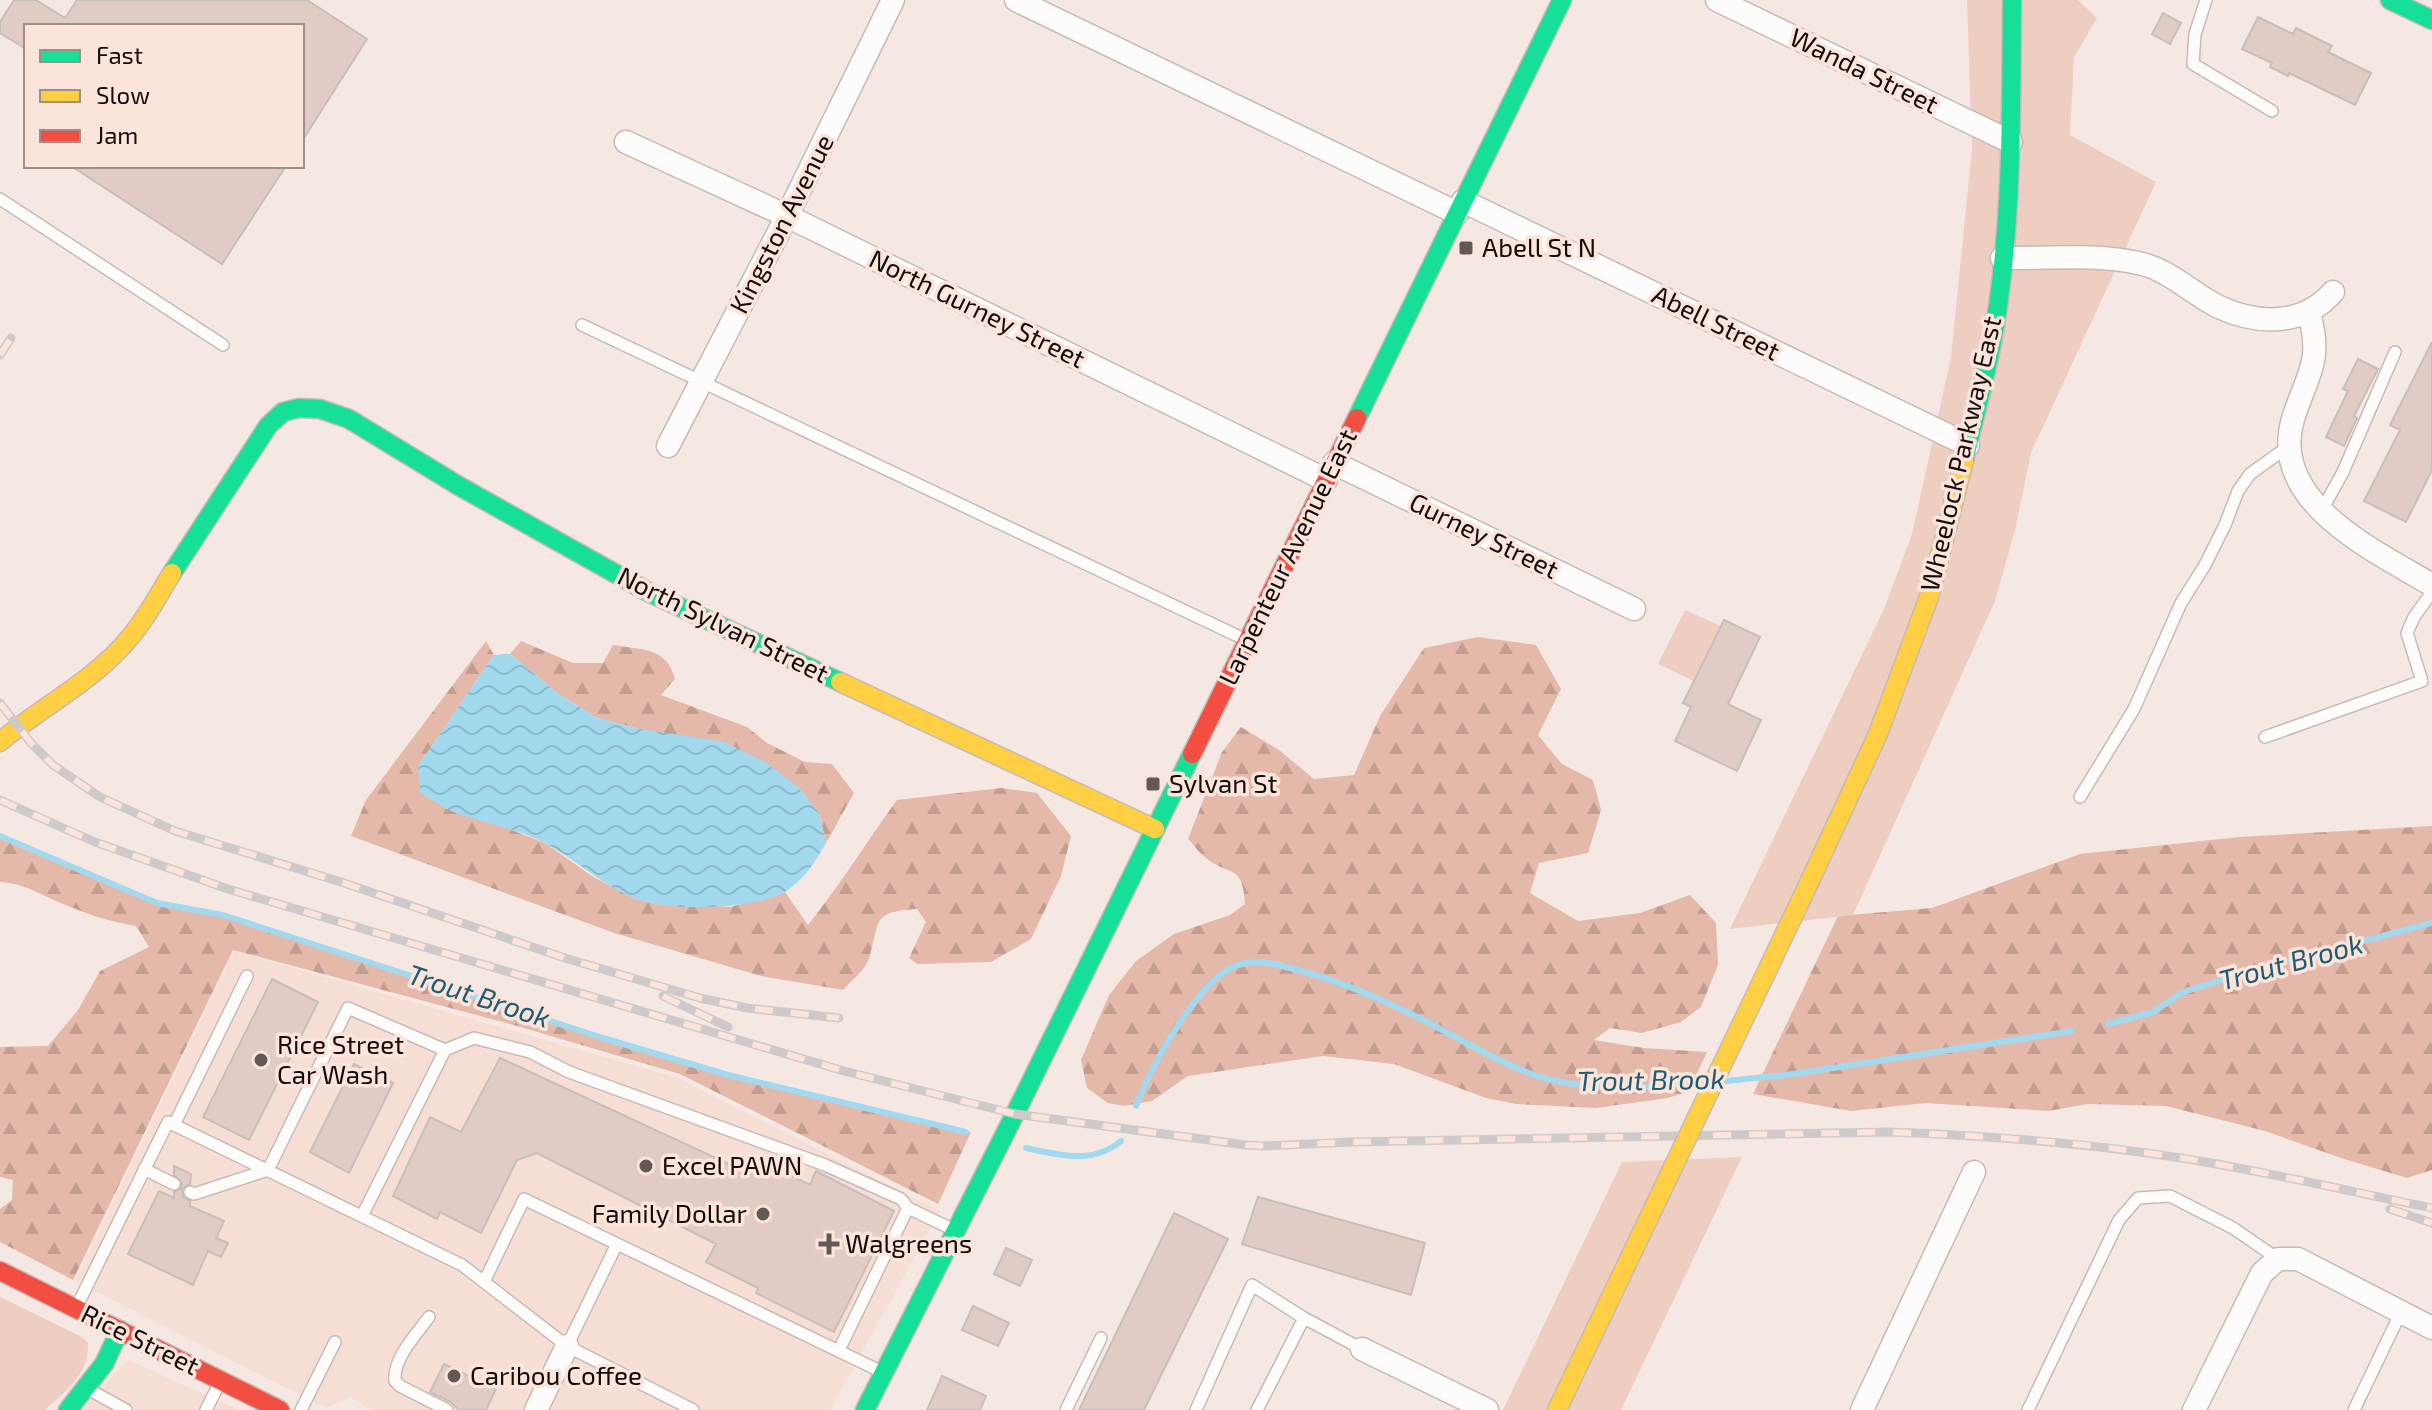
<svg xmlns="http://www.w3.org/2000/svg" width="2432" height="1410" viewBox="0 0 2432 1410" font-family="'Exo 2',sans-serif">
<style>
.built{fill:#f6ded5}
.forest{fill:url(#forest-firs)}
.park{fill:#eecec1}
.water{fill:url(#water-waves)}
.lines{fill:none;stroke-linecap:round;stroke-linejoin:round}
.stream{stroke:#a3d9ee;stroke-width:6}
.building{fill:#e0ccc5;stroke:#c8beb9;stroke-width:2}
.lane-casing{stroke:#c5bab6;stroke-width:14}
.street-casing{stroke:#c5bab6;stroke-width:25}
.fast-casing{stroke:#c5bab6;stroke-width:21}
.slow-casing{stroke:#c5bab6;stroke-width:21}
.jam-casing{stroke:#c5bab6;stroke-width:21}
.lane{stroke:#fefcfb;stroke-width:11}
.street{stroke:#fefcfb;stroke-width:22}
.fast{stroke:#16e098;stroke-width:18}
.slow{stroke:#ffcf43;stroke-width:18}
.jam{stroke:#f24e42;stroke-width:18}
.rail-casing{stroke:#cecaca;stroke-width:9}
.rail{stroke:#fde4db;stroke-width:6;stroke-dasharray:18;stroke-linecap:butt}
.slow-bridge-casing{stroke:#c5bab6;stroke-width:21;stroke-linecap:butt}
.slow-bridge{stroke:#ffcf43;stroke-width:18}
.poi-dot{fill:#625855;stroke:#fde4db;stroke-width:3}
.labels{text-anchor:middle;stroke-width:7;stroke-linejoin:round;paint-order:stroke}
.street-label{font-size:26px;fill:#130b08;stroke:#fde4db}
.poi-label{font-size:26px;fill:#130b08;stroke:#fde4db;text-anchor:start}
.water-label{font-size:28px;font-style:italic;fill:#1c5d73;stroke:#fde4db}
</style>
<defs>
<pattern id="forest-firs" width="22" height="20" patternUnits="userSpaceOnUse" patternTransform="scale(2)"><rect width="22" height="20" fill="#e4b9a9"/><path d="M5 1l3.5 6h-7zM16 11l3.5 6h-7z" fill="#c39e90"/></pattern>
<pattern id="water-waves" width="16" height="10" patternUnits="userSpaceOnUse" patternTransform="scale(2)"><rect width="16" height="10" fill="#a3d9ee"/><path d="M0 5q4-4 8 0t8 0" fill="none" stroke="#8bb9cb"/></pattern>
</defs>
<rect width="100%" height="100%" fill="#f5e8e3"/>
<!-- built -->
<path class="built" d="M 234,951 L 678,1078 L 940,1211 L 830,1410 L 371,1410 L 350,1397 L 326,1408 L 75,1281 Z
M 128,1360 L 239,1410 L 82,1410 Z"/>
<!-- forest -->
<path class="forest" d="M 1478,637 L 1536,645 L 1561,689 L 1538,735 L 1562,764 L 1593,780 L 1601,810 L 1588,853 L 1539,863 L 1530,893 L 1578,921 L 1640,913 L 1690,895 L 1716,923 L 1718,965 L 1701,1007 L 1681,1022 L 1642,1033 L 1610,1028 L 1594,1040 L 1644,1048 L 1707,1052 L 1689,1091 L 1668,1098 L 1596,1108 L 1516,1104 L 1486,1098 L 1394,1064 L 1323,1056 L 1188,1076 L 1152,1101 L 1124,1106 L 1108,1103 L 1087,1088 L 1081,1060 L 1109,995 L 1136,961 L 1174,934 L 1230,915 L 1245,904 C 1243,863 1230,877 1206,858 C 1199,853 1194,845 1188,839 L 1222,752 L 1241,727 L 1279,750 L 1314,779 L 1354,775 L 1380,716 L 1424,648 Z
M 486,641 L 494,655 L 418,766 L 449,809 L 486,820 L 545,843 L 592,876 L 635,899 L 730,907 L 785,892 L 808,925 C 840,885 867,841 897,800 L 1001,788 L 1037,793 L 1071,836 L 1061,876 L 1031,939 L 991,962 L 917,964 L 909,958 L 926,922 L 917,909 C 867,912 882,923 868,961 C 864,971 851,981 843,990 L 761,976 L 614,933 L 351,836 L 366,800 Z
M 521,641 L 573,663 L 603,663 L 613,645 C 642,650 667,647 675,679 L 661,695 L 747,727 L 767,743 L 805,762 L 832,764 L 854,793 L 826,843 L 819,813 L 798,787 L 635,728 L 597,718 L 560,695 L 510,654 Z
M 2432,826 L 2432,1170 L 2407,1178 L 2341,1158 L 2265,1131 L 2166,1106 L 2088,1104 L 2048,1111 L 1925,1103 L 1851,1111 L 1753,1094 L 1838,916 L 1932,908 L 2080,854 L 2239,837 Z
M 0,835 L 157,903 L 223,915 L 728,1075 L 842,1104 L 971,1132 L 938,1204 L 680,1074 L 510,1024 L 233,950 L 73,1280 L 0,1242 L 0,1209 L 12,1200 L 13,1180 L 0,1177 L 0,1047 L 48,1046 L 78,1010 L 100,971 L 149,947 L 136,926 C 109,922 84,913 58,902 C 38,893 22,883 0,882 Z"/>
<!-- park -->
<path class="park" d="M 1967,0 L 2078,0 L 2097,18 L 2074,57 L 2070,135 L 2156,182 L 2031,453 L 2015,530 L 1995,601 L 1853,915 L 1730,929 L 1884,609 L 1912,534 L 1951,357 L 1972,149 Z
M 1685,610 L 1721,626 L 1694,681 L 1658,664 Z
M 1742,1157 L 1621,1410 L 1503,1410 L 1622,1162 Z
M 0,1297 L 82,1337 L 88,1343 C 89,1375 67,1390 45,1410 L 0,1410 Z"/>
<!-- water -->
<path class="water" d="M 510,654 L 560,695 L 597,718 L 635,728 L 724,742 L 765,762 L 798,787 L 819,813 L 826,843 C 815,862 806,877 788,890 C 759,910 665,912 633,898 C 601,884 575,859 545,843 C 514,827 478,823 447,809 C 438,804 429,798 420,793 L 418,766 L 494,655 Z"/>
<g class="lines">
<!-- stream -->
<path class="stream" d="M 0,836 L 157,903 L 223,915 L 603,1038 L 728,1075 L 966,1132
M 2108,1024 L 2153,1012 L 2183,992 L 2261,968 L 2432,923
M 1726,1081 L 1794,1074 L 2072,1031
M 1136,1106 C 1150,1069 1201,972 1242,964 C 1262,959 1283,966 1301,971 C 1338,981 1375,996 1409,1013 C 1451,1033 1490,1059 1534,1075 C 1588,1093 1648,1087 1703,1083
M 1026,1148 C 1059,1155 1092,1165 1121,1141"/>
</g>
<!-- building -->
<path class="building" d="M 14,0 L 36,0 L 65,18 L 77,0 L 307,0 L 367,39 L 302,141 L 302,26 L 26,26 L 26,49 L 0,33 L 0,22 Z
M 2163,13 L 2181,23 L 2170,44 L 2152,34 Z
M 2258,17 L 2293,34 L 2296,28 L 2332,46 L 2328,52 L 2371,73 L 2355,105 L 2289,73 L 2288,76 L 2270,67 L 2272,63 L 2242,49 Z
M 71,166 L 286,166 L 222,264 Z
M 2432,342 L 2432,470 L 2406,522 L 2364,501 L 2400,430 L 2390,425 Z
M 2358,359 L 2378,369 L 2354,416 L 2357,418 L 2344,446 L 2326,437 L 2348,391 L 2343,389 Z
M 1724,620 L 1760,637 L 1728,704 L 1761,720 L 1737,771 L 1675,741 L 1691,707 L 1683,703 Z
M 272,979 L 318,1002 L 249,1140 L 203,1117 Z
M 500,1058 L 750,1174 L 758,1159 L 810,1185 L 816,1171 L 894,1211 L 834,1332 L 756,1293 L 758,1288 L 706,1262 L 716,1244 L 537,1153 L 517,1160 L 481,1233 L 440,1212 L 437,1219 L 393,1196 L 430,1117 L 461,1132 Z
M 354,1064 L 393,1083 L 349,1173 L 310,1152 Z
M 174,1166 L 191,1174 L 190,1184 L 182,1189 L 183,1197 L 190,1201 L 190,1206 L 224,1221 L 216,1238 L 228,1243 L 221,1257 L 208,1251 L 193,1285 L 128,1254 L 159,1191 L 174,1198 L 174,1192 L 181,1188 L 182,1183 L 174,1175 Z
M 1258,1197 L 1425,1243 L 1411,1295 L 1242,1244 Z
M 1174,1213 L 1228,1239 L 1144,1410 L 1079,1410 Z
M 1006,1248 L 1032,1260 L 1020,1286 L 994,1274 Z
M 973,1306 L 1009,1323 L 998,1346 L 962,1330 Z
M 444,1364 L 496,1389 L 486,1410 L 459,1410 L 451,1402 L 430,1392 Z
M 942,1376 L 986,1396 L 980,1410 L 927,1410 Z"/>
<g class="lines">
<defs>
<path id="lane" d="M 2206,0 L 2195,34 L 2193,64 L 2272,111
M 0,199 L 223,345
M 582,325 L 1244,639
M 2322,510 L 2343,472 L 2395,352
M 2265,737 L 2422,681 L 2407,633 L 2414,617 L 2432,592
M 2080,797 L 2134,709 L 2181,603 L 2205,565 L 2225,525 L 2238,491 L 2250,474 L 2289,446
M 445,1050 L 474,1038 L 530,1052 L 569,1072 L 825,1165 L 901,1199 L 908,1208
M 174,1125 L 247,976
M 144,1169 L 174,1184
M 190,1192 L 194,1194 L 268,1170 L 348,1008 L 445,1050 L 362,1216
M 484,1282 L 524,1199 L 880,1371
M 77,1306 L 168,1122 L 462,1265 L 567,1346 L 693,1410
M 429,1317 C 416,1335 393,1358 395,1381 L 400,1386 L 447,1410
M 1304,1318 L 1362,1349
M 567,1346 L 617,1244
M 839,1350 L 908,1208 L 952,1229
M 88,1389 L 126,1410
M 206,1410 L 220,1382
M 301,1410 L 335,1342
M 1066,1410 L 1101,1338
M 1196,1410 L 1252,1285 L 1304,1318 L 1257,1410
M 2028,1410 L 2119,1220 L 2138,1198 L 2170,1196 L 2233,1228 L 2278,1259
M 2354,1410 L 2401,1312"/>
<path id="street" d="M 1016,0 L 1457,213
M 1717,0 L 2011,142
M 626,142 L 787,216 L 1326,480
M 1463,201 L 1968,445
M 2002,258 C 2046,259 2095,253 2138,263 C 2169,269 2192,294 2219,307 C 2258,325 2303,326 2333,292
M 2309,313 C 2323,363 2307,374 2293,419 C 2268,502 2375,551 2432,585
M 668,446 L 787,216 L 893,0
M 1334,463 L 1634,609
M 1362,1349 L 1487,1410
M 536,1410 L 567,1346
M 1862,1410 L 1974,1172
M 2194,1410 L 2262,1273 L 2278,1259 L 2298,1259 L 2432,1328"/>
<path id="fast" d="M 2390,0 L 2432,20
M 1357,418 L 1562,0
M 1964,461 C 1973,423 1983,386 1991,348 C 2013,234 2011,115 2012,0
M 172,573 L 268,426 L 283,412 L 299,408 L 320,409 L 349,419 L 459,486 L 650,593 L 840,682
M 68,1410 L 104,1364 L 120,1330
M 865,1410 L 1015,1114 L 1192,754"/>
<path id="slow" d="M 840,682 L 1155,829
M 0,742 C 42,706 96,680 131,636 C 147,617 159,594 172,573
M 1808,885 L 1878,734 L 1930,594 L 1964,461
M 1557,1410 L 1633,1251"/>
<path id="jam" d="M 1192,754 L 1357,418
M 0,1271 L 280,1410"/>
</defs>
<!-- lane casing -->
<use href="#lane" class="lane-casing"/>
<!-- street casing -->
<use href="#street" class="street-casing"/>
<!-- fast casing -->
<use href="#fast" class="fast-casing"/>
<!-- slow casing -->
<use href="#slow" class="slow-casing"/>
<!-- jam casing -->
<use href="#jam" class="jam-casing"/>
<!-- lane -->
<use href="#lane" class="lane"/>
<!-- street -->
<use href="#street" class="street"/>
<!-- fast -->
<use href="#fast" class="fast"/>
<!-- slow -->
<use href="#slow" class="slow"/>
<!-- jam -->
<use href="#jam" class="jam"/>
<defs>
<path id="rail" d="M 0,355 L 11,338
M 0,703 L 31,743 L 53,765 L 100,797 L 175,831 L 341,882 L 565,958 L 700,998 L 747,1008 L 839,1018
M 0,800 L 95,842 L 228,889 L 844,1071 L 983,1106 L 1015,1114 L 1246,1145 L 1267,1146 L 1351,1142 L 1889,1132 C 1997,1136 2105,1144 2211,1163 C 2285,1176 2358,1193 2432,1208
M 663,996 L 728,1027
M 2390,1209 L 2432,1223"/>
</defs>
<!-- rail casing -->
<use href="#rail" class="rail-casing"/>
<!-- rail -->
<use href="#rail" class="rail"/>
<defs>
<path id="slow-bridge" d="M 1633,1251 L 1808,885"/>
</defs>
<!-- slow-bridge casing -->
<use href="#slow-bridge" class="slow-bridge-casing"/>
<!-- slow-bridge -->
<use href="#slow-bridge" class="slow-bridge"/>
</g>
<!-- markers -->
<g class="poi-dot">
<rect x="1458" y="240" width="16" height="16" rx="4"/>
<rect x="1145" y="776" width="16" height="16" rx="4"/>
<circle cx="261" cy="1060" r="8"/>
<circle cx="646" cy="1166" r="8"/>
<circle cx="763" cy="1214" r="8"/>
<path d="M825 1232h8v8h8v8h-8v8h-8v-8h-8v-8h8z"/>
<circle cx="454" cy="1376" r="8"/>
</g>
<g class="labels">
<!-- street labels -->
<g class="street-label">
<text transform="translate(1864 71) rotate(26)" y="9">Wanda Street</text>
<text transform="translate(782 224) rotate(-63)" y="9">Kingston Avenue</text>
<text transform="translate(977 309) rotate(26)" y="9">North Gurney Street</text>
<text transform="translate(1716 323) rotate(26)" y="9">Abell Street</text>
<text transform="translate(1961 454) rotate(-77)" y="9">Wheelock Parkway East</text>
<text transform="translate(1484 536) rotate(26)" y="9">Gurney Street</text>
<text transform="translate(1288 557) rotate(-64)" y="9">Larpenteur Avenue East</text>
<text transform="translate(723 625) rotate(26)" y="9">North Sylvan Street</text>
<text transform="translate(140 1340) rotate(26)" y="9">Rice Street</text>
</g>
<!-- poi labels -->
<g class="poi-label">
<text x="1482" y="257">Abell St N</text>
<text x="1169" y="793">Sylvan St</text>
<text x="277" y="1054">Rice Street<tspan x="277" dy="30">Car Wash</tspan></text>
<text x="662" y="1175">Excel PAWN</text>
<text x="747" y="1223" text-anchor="end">Family Dollar</text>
<text x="845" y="1253">Walgreens</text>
<text x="470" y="1385">Caribou Coffee</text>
</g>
<!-- water labels -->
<g class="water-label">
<text transform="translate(2291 962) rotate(-15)" y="10">Trout Brook</text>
<text transform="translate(479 996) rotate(18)" y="10">Trout Brook</text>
<text transform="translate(1651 1080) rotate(-1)" y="10">Trout Brook</text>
</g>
</g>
<!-- legend -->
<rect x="24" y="24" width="280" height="144" fill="#fde4db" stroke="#9f8d87" stroke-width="2"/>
<rect x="40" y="50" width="40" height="12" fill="#16e098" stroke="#9f8d87" stroke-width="2"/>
<text x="96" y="64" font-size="24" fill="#130b08">Fast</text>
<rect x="40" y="90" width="40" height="12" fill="#ffcf43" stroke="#9f8d87" stroke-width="2"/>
<text x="96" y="104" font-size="24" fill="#130b08">Slow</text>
<rect x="40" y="130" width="40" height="12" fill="#f24e42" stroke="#9f8d87" stroke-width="2"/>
<text x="96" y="144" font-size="24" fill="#130b08">Jam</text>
</svg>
